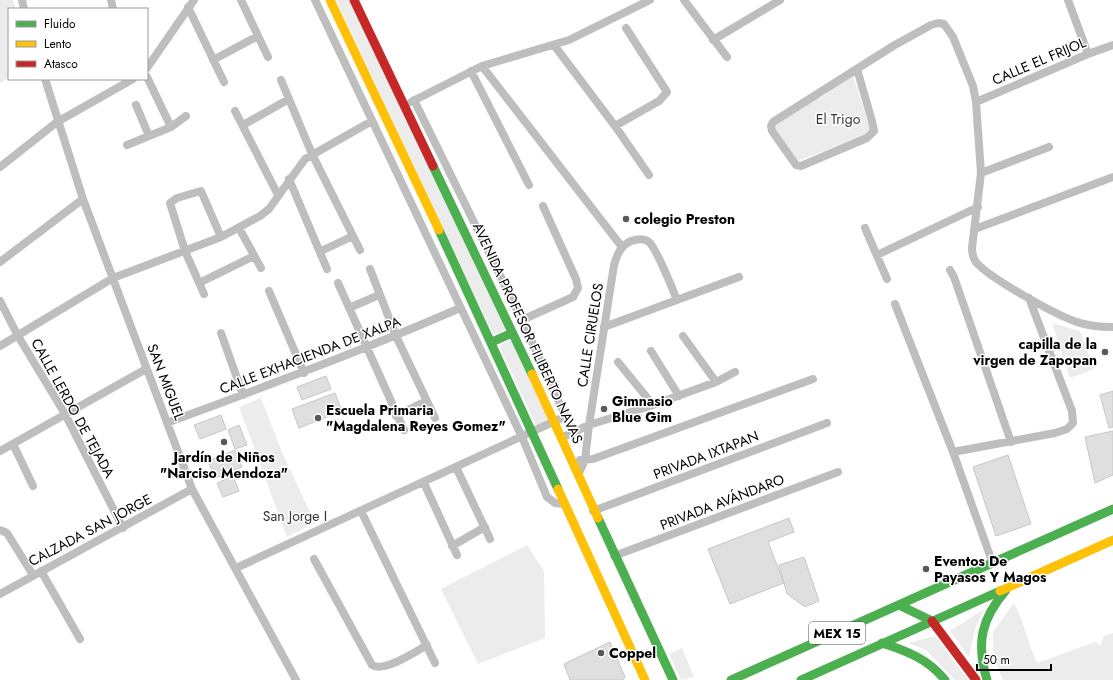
<svg xmlns="http://www.w3.org/2000/svg" width="1113" height="680" viewBox="0 0 1113 680" font-family="Jost,sans-serif">
<style>
.green{fill:#ececec}
.building{fill:#dfdfdf;stroke:#c7c7c7}
.lines{fill:none;stroke-linecap:round;stroke-linejoin:round}
.street{stroke:#bebebe;stroke-width:8}
.fast{stroke:#4caf50;stroke-width:9}
.slow{stroke:#ffc107;stroke-width:9}
.jam{stroke:#c62828;stroke-width:9}
.poi-dot{fill:#595959;stroke:#fff;stroke-width:1.5}
.labels{text-anchor:middle;stroke-width:3;stroke-linejoin:round;paint-order:stroke}
.shield{fill:#fff;stroke:#4c4c4c;stroke-width:1}
.shield-label{font-size:13px;font-weight:bold;fill:#000}
.street-label{font-size:14px;fill:#000;stroke:#fff}
.park-label{font-size:14px;fill:#333;stroke:#fff}
.poi-label{font-size:14px;font-weight:bold;fill:#000;stroke:#fff;text-anchor:start}
</style>
<rect width="100%" height="100%" fill="#fff"/>
<!-- green -->
<path class="green" d="M 0,0 L 13,0 L 16,9 L 9,9 L 9,78 L 0,83 Z
M 336,0 L 351,0 L 505,328 L 501,333 L 493,334 Z
M 852,73 L 872,134 L 794,162 L 771,129 L 792,110 L 824,96 Z
M 1052,323 L 1080,331 L 1094,369 L 1070,378 Z
M 511,340 L 549,418 L 543,424 L 536,425 L 500,348 L 502,344 Z
M 261,398 L 282,452 L 315,523 L 287,537 L 239,407 Z
M 527,545 L 544,571 L 545,638 L 478,664 L 441,589 Z
M 1014,603 C 1024,622 1028,643 1037,663 L 1095,642 L 1100,646 L 1104,636 L 1113,633 L 1113,680 L 1003,680 L 993,656 L 993,632 Z
M 984,609 L 975,629 L 969,657 L 950,631 Z
M 935,636 L 968,680 L 955,680 L 926,650 L 908,643 Z
M 682,648 L 694,677 L 681,680 L 669,654 Z"/>
<!-- building -->
<path class="building" d="M 326,376 L 331,389 L 302,400 L 297,387 Z
M 1113,391 L 1113,427 L 1109,428 L 1100,395 Z
M 335,393 L 342,411 L 299,428 L 292,409 Z
M 221,415 L 226,429 L 200,439 L 194,425 Z
M 239,425 L 247,445 L 235,449 L 228,430 Z
M 1113,431 L 1113,475 L 1095,483 L 1085,437 Z
M 235,450 L 242,467 L 215,478 L 208,461 Z
M 1008,455 L 1031,524 L 996,536 L 973,467 Z
M 233,476 L 239,491 L 223,497 L 217,483 Z
M 789,518 L 794,532 L 768,542 L 784,583 L 730,604 L 708,549 Z
M 804,557 L 819,601 L 805,607 L 787,594 L 779,565 Z
M 610,642 L 625,677 L 623,680 L 570,680 L 564,664 Z"/>
<g class="lines">
<!-- street -->
<path class="street" d="M 22,0 L 24,9
M 111,0 L 113,9
M 241,0 L 268,57
M 315,0 L 522,437 L 547,497 L 555,503 L 564,504
M 684,0 L 727,57
M 1068,0 L 1088,54
M 188,7 L 224,82
M 713,40 L 780,0
M 554,45 L 615,126 L 649,175
M 213,60 L 258,36
M 482,66 L 622,247
M 147,68 L 194,0
M 857,69 L 872,121 L 874,131 L 867,138 L 801,166 L 796,165 L 772,131 L 771,126 L 773,122 L 893,46 L 931,25 L 938,23 L 944,24 L 953,37 L 973,86 L 976,102 L 981,173 L 972,248 C 972,253 973,258 976,262 C 989,278 1056,315 1077,322 C 1088,326 1101,327 1113,327
M 471,71 L 529,185
M 147,77 L 171,127
M 45,79 L 83,199 L 192,489 L 296,680
M 281,80 L 312,154 L 360,250
M 414,100 L 522,320 L 573,433
M 411,102 L 482,66 L 569,40 L 650,0
M 976,102 L 1088,54 L 1113,45
M 136,105 L 149,136
M 235,111 L 278,195
M 243,125 L 289,99
M 615,126 L 659,101 L 667,92 L 626,28
M 127,145 L 171,127 L 186,116
M 0,167 L 57,122 L 133,79
M 981,173 L 1049,147
M 289,179 L 327,269
M 239,228 L 261,268
M 865,228 L 887,279
M 975,229 L 1113,177
M 321,251 L 353,236
M 877,255 L 978,207
M 0,262 L 83,199
M 370,269 L 396,336 L 435,418
M 950,270 L 954,277 L 1011,442
M 199,283 L 254,256
M 338,283 L 404,430
M 269,291 L 304,373
M 204,294 L 185,251 L 170,203 L 177,198 L 201,191 L 221,237
M 0,301 L 18,336 L 65,414 L 123,528
M 895,304 L 953,452 L 993,564
M 349,308 L 379,295
M 522,320 L 573,297 L 578,288 L 576,279 L 543,206
M 604,327 L 739,277
M 221,333 L 243,395
M 683,336 L 716,382
M 0,346 L 113,278 L 221,237 L 260,216 L 269,209 L 305,159 L 372,121
M 651,351 L 679,396
M 618,362 L 653,405
M 396,416 L 426,401
M 167,423 C 266,386 364,350 460,308
M 561,438 L 589,425 L 653,405 L 716,382 L 735,372
M 13,444 L 33,486
M 0,451 L 146,369
M 953,452 L 1055,433 L 1067,429 L 1073,423 L 1072,411 L 1029,298
M 580,460 L 593,459 L 813,379
M 456,467 L 490,539
M 578,475 L 585,460 L 589,425 L 614,265 C 617,255 620,246 631,241 C 637,239 644,238 649,242 C 657,249 672,288 677,300
M 424,483 L 457,555
M 361,511 L 435,663
M 593,511 L 827,423
M 0,530 L 7,533 L 33,575
M 452,546 L 485,527
M 614,556 L 838,472
M 314,559 L 372,665 C 384,673 415,652 427,645
M 236,568 L 566,416
M 41,571 L 80,639
M 0,594 L 192,489"/>
<!-- fast -->
<path class="fast" d="M 433,166 L 532,374
M 439,230 L 558,489
M 492,342 L 512,333
M 598,518 L 673,680
M 899,605 L 932,621
M 882,643 C 907,651 928,659 945,680
M 731,680 L 1113,509
M 801,680 L 1000,591
M 987,680 C 976,643 981,619 1006,590"/>
<!-- slow -->
<path class="slow" d="M 330,0 L 439,230
M 532,374 L 598,518
M 558,489 L 645,680
M 1000,591 L 1113,540"/>
<!-- jam -->
<path class="jam" d="M 354,0 L 433,166
M 932,621 L 976,680"/>
</g>
<!-- markers -->
<g class="poi-dot">
<circle cx="626" cy="219" r="4"/>
<circle cx="1105" cy="352" r="4"/>
<circle cx="604" cy="409" r="4"/>
<circle cx="318" cy="418" r="4"/>
<circle cx="224" cy="442" r="4"/>
<circle cx="926" cy="569" r="4"/>
<circle cx="601" cy="653" r="4"/>
</g>
<g class="labels">
<!-- shield labels -->
<rect class="shield" x="809" y="622" width="56" height="22" rx="3"/>
<g class="shield-label">
<text x="837" y="638">MEX 15</text>
</g>
<!-- street labels -->
<g class="street-label">
<text transform="translate(1039 61) rotate(-23)" y="5">CALLE EL FRIJOL</text>
<text transform="translate(528 333) rotate(65)" y="5">AVENIDA PROFESOR FILIBERTO NAVAS</text>
<text transform="translate(590 335) rotate(-81)" y="5">CALLE CIRUELOS</text>
<text transform="translate(310 355) rotate(-21)" y="5">CALLE EXHACIENDA DE XALPA</text>
<text transform="translate(166 382) rotate(69)" y="5">SAN MIGUEL</text>
<text transform="translate(73 408) rotate(61)" y="5">CALLE LERDO DE TEJADA</text>
<text transform="translate(706 455) rotate(-21)" y="5">PRIVADA IXTAPAN</text>
<text transform="translate(722 502) rotate(-21)" y="5">PRIVADA AVÁNDARO</text>
<text transform="translate(90 530) rotate(-28)" y="5">CALZADA SAN JORGE</text>
</g>
<!-- park labels -->
<g class="park-label">
<text x="838" y="124">El Trigo</text>
<text x="295" y="521">San Jorge I</text>
</g>
<!-- poi labels -->
<g class="poi-label">
<text x="634" y="224">colegio Preston</text>
<text x="1097" y="349" text-anchor="end">capilla de la<tspan x="1097" dy="16">virgen de Zapopan</tspan></text>
<text x="612" y="406">Gimnasio<tspan x="612" dy="16">Blue Gim</tspan></text>
<text x="326" y="415">Escuela Primaria<tspan x="326" dy="16">"Magdalena Reyes Gomez"</tspan></text>
<text x="224" y="462" text-anchor="middle">Jardín de Niños<tspan x="224" dy="16">"Narciso Mendoza"</tspan></text>
<text x="934" y="566">Eventos De<tspan x="934" dy="16">Payasos Y Magos</tspan></text>
<text x="609" y="658">Coppel</text>
</g>
</g>
<!-- legend -->
<rect x="8" y="8" width="140" height="72" fill="#ffffff" stroke="#999999"/>
<rect x="16" y="21" width="20" height="6" fill="#4caf50" stroke="#999999"/>
<text x="44" y="28" font-size="12" fill="#000000">Fluido</text>
<rect x="16" y="41" width="20" height="6" fill="#ffc107" stroke="#999999"/>
<text x="44" y="48" font-size="12" fill="#000000">Lento</text>
<rect x="16" y="61" width="20" height="6" fill="#c62828" stroke="#999999"/>
<text x="44" y="68" font-size="12" fill="#000000">Atasco</text>
<!-- scale -->
<path d="M977 664v6h74v-6" fill="none" stroke="#000000" stroke-width="2"/>
<text x="983" y="664" font-size="12" fill="#000000" stroke="#ffffff" stroke-width="3" paint-order="stroke">50 m</text>
</svg>
